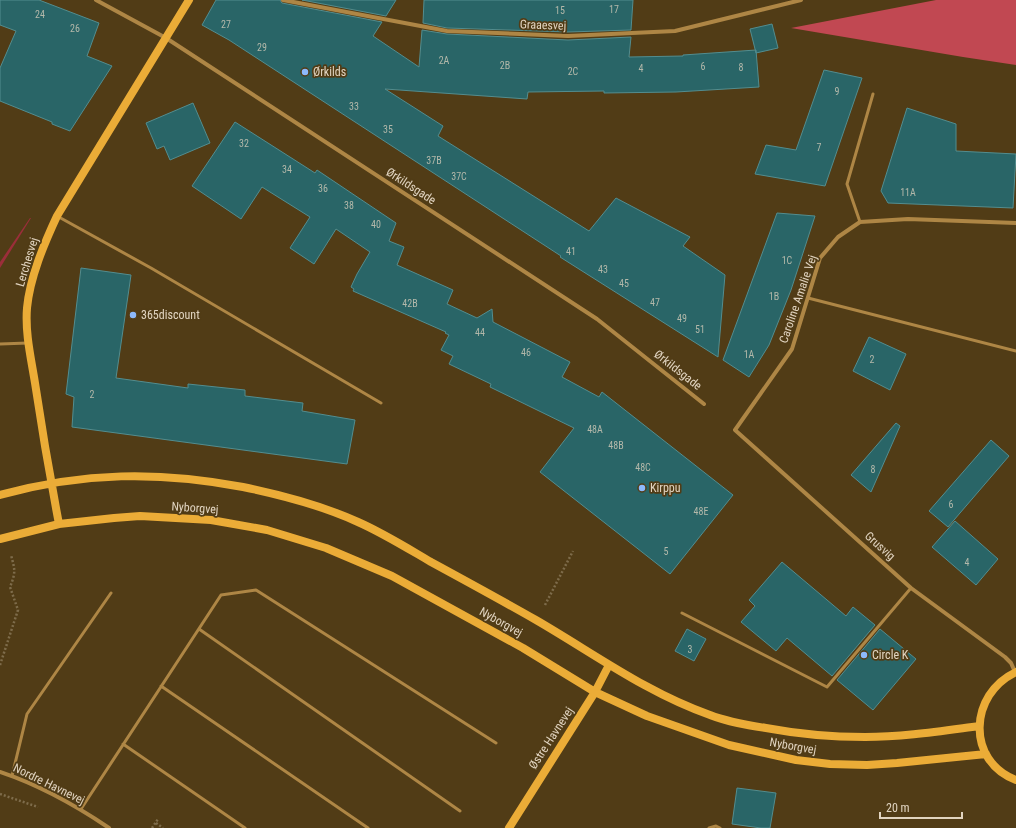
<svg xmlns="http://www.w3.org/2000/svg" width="1016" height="828" viewBox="0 0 1016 828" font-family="'Roboto Condensed',sans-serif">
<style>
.green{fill:#9b2e3a}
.forest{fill:#c14852}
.building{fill:#296567;stroke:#538d8f}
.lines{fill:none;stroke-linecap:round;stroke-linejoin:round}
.path{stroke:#7e6c4b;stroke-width:2.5;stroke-dasharray:2 2;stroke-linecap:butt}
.lane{stroke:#ae8645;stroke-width:3}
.street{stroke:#ae8645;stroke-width:4}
.secondary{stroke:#ebac37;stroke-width:8}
.poi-dot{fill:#8db9fc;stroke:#513c16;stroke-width:1.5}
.labels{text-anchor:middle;stroke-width:3.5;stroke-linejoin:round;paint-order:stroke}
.number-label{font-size:10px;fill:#b3b8aa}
.street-label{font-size:12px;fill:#e1d4c0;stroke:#513c16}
.poi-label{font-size:12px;fill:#e1d4c0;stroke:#513c16;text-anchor:start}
</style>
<rect width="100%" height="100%" fill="#513c16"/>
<!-- green -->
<path class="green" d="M 30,218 L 31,218 L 0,268 L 0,262 Z"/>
<!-- forest -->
<path class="forest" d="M 936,0 L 1016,0 L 1016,65 L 963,57 L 791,28 Z"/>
<!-- building -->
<path class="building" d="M 0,0 L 39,0 L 99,23 L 87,56 L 112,66 L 70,131 L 52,124 L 52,122 L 0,101 L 0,68 L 16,31 L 0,25 Z
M 216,0 L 280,0 L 282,3 L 382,22 L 373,36 L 419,67 L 422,30 L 447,34 L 568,40 L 631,37 L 629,57 L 683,56 L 683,55 L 756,50 L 759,87 L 676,92 L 604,93 L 604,91 L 528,92 L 527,99 L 385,89 L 443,126 L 438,136 L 589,231 L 616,198 L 690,237 L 683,246 L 725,275 L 718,357 L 560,257 L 561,256 L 229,40 L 202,25 Z
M 302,0 L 396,0 L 386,16 Z
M 424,0 L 633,0 L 631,30 L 568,32 L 447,28 L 423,23 Z
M 772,24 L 778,48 L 756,53 L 750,29 Z
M 824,70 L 862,78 L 825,186 L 755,174 L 766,145 L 796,150 Z
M 193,103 L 210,143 L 170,160 L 164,146 L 157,149 L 146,123 Z
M 907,108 L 956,124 L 956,151 L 1016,154 L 1013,208 L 888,203 L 881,191 Z
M 235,122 L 315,173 L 317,170 L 396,223 L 389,241 L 404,247 L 397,265 L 453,290 L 447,304 L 477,318 L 492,309 L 493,322 L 570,362 L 562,377 L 599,397 L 602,392 L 733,495 L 670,574 L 540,472 L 574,428 L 490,387 L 491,384 L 449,364 L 453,356 L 441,350 L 449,335 L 445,333 L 446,332 L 353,291 L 354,289 L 351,287 L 357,274 L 370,252 L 336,229 L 314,264 L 290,248 L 310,217 L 262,187 L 241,219 L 192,186 Z
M 777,213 L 815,216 L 791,290 L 769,345 L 749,377 L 723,360 Z
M 81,268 L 131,275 L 116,378 L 188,388 L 188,384 L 245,390 L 245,396 L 303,403 L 302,411 L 355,420 L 347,464 L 72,427 L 74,397 L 66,394 Z
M 869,337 L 906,354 L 890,390 L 853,371 Z
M 896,423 L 900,426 L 871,492 L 851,475 Z
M 991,440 L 1009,456 L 948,527 L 929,511 Z
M 955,521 L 998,559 L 976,585 L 932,547 Z
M 782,562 L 846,616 L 853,607 L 875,625 L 832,676 L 787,638 L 776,651 L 741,622 L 755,606 L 749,600 Z
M 687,629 L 706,639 L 694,661 L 675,651 Z
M 880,629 L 916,659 L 873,710 L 837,680 Z
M 737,788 L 776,793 L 770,828 L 761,828 L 732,824 Z"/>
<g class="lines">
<!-- path -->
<path class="path" d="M 545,605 L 573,551
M 0,665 L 18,610 L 10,587 C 16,572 15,570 11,555
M 0,794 L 38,807
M 156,823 L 163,828
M 152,828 L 158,819"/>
<!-- lane -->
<path class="lane" d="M 57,216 L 151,268 L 381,403
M 860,222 L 847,184 L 873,94
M 808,298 L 1016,351
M 0,344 L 28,343
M 682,613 L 827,687 L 911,588
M 199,629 L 460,811
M 161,686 L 368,828
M 123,744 L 245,828
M 12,776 L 27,714 L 111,593
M 81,809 L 221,595 L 256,590 L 496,743
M 709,828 L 716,826 L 720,828"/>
<!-- street -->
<path class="street" d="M 96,0 L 166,38 L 597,319 L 704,404
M 283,0 L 447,31 L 568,36 L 675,31 L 801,0
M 1015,672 L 1011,663 L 1005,657 L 911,588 L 735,430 L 792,349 L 820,258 L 838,237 L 860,222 L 908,219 L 1016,223
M 0,772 C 39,785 75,805 109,828"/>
<!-- secondary -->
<path class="secondary" d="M 0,495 C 83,472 159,471 243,487 C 282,495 321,505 358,522 C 383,533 407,548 431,562 C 466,581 501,600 536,620 C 593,653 647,693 710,715 C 728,722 747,725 766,728 C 798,734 832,737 865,737 C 903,737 941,731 979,726
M 59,524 C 50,477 42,430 35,383 C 31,358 25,333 27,308 C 30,277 44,244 57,216 L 189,0
M 0,539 L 59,524 L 114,518 L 140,516 L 211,520 L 267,530 L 326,548 L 392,576 L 523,648 L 595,692 L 647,716 L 729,745 L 796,760 L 830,764 L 867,765 L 897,763 L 986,754
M 1016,672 C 969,694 966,761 1016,780
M 509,828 L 595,692 L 609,665"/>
</g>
<!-- markers -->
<g class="poi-dot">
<circle cx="305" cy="72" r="4"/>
<circle cx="133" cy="315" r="4"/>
<circle cx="642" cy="488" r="4"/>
<circle cx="864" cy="655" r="4"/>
</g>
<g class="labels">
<!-- number labels -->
<g class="number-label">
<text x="614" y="13">17</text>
<text x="560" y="14">15</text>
<text x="40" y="18">24</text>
<text x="226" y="28">27</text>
<text x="75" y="32">26</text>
<text x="262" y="51">29</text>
<text x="444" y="64">2A</text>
<text x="505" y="69">2B</text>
<text x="703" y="70">6</text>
<text x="741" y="71">8</text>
<text x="641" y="72">4</text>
<text x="573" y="75">2C</text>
<text x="837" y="95">9</text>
<text x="354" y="110">33</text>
<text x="388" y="133">35</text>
<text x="244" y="147">32</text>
<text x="819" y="151">7</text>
<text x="434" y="164">37B</text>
<text x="287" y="173">34</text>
<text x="459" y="180">37C</text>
<text x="323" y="192">36</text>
<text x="908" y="196">11A</text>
<text x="349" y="209">38</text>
<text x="376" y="228">40</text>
<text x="571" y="255">41</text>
<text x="787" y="264">1C</text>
<text x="603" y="273">43</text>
<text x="624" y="287">45</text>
<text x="774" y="300">1B</text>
<text x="655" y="306">47</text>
<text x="410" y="307">42B</text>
<text x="682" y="322">49</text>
<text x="700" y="333">51</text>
<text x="480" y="336">44</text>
<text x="526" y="356">46</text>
<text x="749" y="358">1A</text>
<text x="872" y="363">2</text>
<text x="92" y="398">2</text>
<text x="595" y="433">48A</text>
<text x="616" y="449">48B</text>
<text x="643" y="471">48C</text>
<text x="873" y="473">8</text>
<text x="951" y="508">6</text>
<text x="701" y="515">48E</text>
<text x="666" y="555">5</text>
<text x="967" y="566">4</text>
<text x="690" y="653">3</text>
</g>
<!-- street labels -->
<g class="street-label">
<text transform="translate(543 25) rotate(2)" y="4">Graaesvej</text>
<text transform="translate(411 186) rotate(33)" y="4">Ørkildsgade</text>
<text transform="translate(27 262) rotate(-73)" y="4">Lerchesvej</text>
<text transform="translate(798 299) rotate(-71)" y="4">Caroline Amalie Vej</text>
<text transform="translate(678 370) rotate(38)" y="4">Ørkildsgade</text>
<text transform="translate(195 508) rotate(4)" y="4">Nyborgvej</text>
<text transform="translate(880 546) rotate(42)" y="4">Grusvig</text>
<text transform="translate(501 622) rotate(29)" y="4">Nyborgvej</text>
<text transform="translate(551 738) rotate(-57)" y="4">Østre Havnevej</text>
<text transform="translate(793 746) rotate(10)" y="4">Nyborgvej</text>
<text transform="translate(49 784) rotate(26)" y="4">Nordre Havnevej</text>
</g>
<!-- poi labels -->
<g class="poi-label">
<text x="313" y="76">Ørkilds</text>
<text x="141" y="319">365discount</text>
<text x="650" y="492">Kirppu</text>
<text x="872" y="659">Circle K</text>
</g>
</g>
<!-- scale -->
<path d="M880 812v6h82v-6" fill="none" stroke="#e1d4c0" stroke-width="2"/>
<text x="886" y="812" font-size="12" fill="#e1d4c0" stroke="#513c16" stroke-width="3" paint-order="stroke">20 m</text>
</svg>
